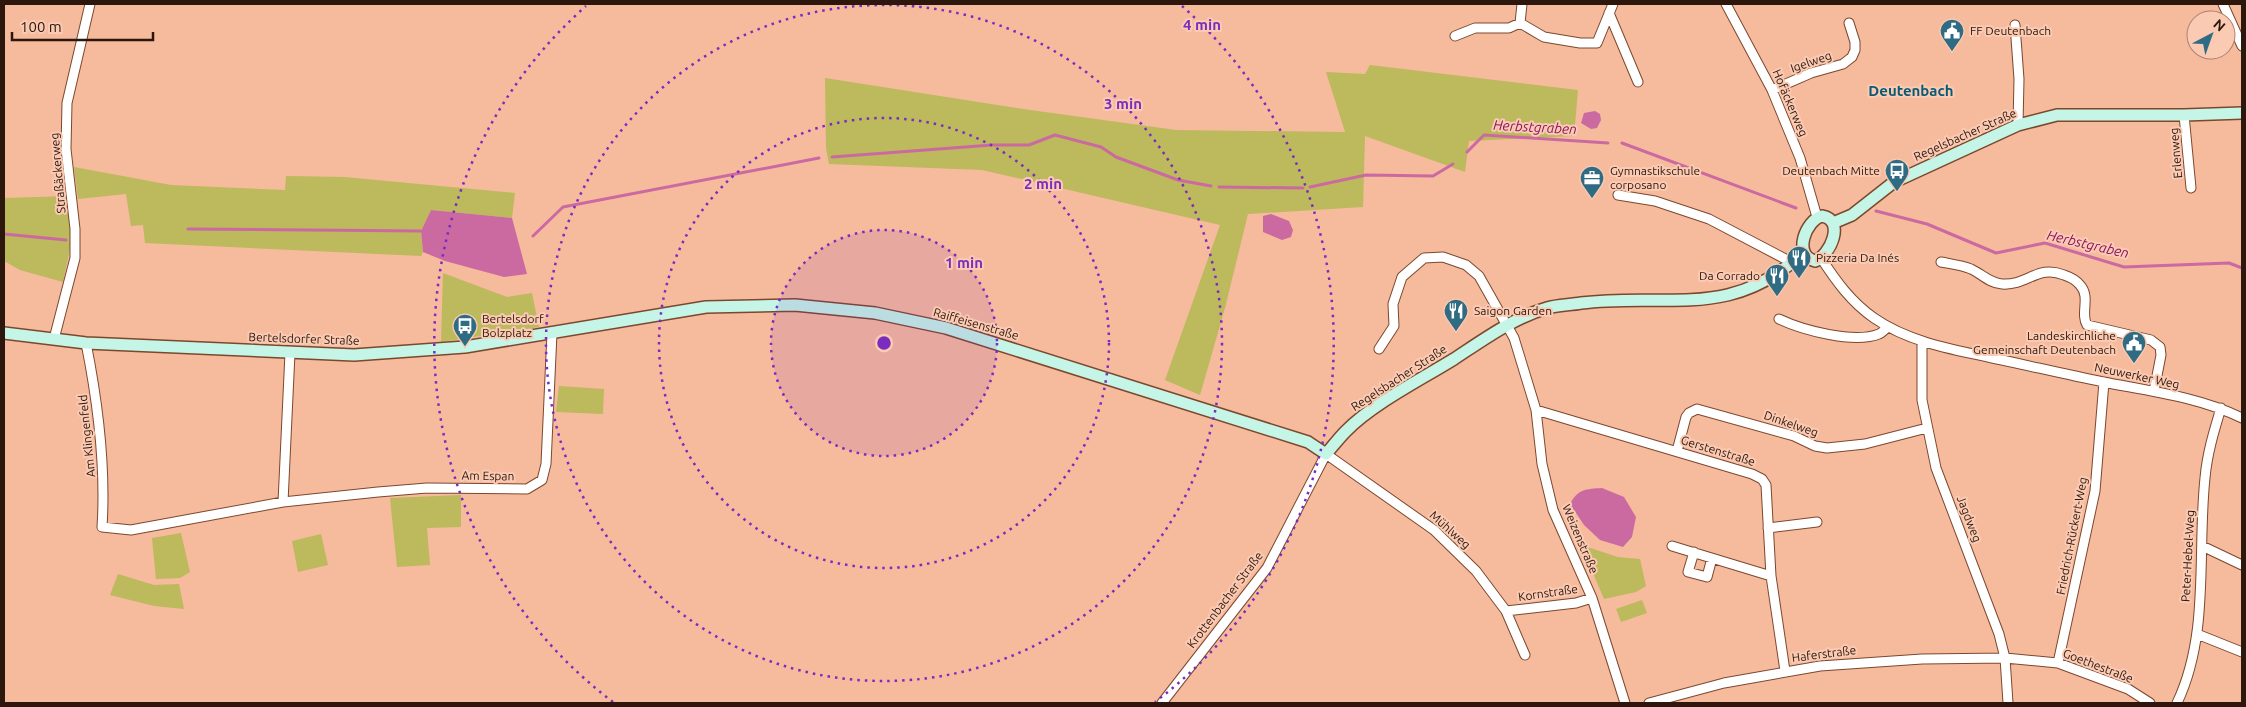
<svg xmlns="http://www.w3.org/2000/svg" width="2246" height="707" viewBox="0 0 2246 707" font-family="Ubuntu,sans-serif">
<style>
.green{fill:#bdb95d}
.water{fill:#cb6aa1}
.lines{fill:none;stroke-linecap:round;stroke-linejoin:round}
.stream{stroke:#cb6aa1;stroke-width:3}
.street-casing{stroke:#7b482e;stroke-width:11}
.secondary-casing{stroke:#7b482e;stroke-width:14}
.street{stroke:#fff;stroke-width:9}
.secondary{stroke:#c4f5e6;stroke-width:11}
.ring{fill:none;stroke:#7b2cbf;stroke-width:2.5;stroke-dasharray:2.5 5}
.labels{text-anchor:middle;stroke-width:4;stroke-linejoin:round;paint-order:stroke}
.poi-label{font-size:12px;fill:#2d170c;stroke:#fbcab3;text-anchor:start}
.street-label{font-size:12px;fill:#2d170c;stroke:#fbcab3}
.water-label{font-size:14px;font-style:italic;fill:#8c1563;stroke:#fbcab3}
.quarter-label{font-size:15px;font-weight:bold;fill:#0a5973;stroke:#fbcab3}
.centre{fill:#7b2cbf;stroke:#fbcab3;stroke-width:2.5}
.ring-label{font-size:15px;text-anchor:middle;font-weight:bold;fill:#7b2cbf;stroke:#fbcab3;stroke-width:4;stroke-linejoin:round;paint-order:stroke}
</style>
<rect width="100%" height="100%" fill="#f6ba9d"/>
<!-- green -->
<path class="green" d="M 1370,65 L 1578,90 L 1574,136 L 1469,141 L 1465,172 L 1365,136 L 1363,207 L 1248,214 L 1225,308 L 1200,395 L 1165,380 L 1220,225 L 982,170 L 829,164 L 826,148 L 825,78 L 1023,109 L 1176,130 L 1345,132 L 1326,72 L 1365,74 Z
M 74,167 L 171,185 L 285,190 L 286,176 L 344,177 L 515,193 L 512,218 L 431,210 L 421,231 L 423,252 L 421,256 L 145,243 L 143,225 L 131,226 L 126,194 L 78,199 Z
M 69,196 L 71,201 L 71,244 L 63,282 L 20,270 L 4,261 L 4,198 Z
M 443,273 L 507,297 L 532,293 L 539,327 L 441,342 Z
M 559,386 L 604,389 L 603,414 L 556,412 Z
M 461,495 L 461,527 L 427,528 L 430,565 L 397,567 L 390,498 Z
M 181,533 L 190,572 L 180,578 L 156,579 L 152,538 Z
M 321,534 L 328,565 L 298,572 L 292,541 Z
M 1581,545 L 1618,557 L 1640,559 L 1646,586 L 1636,592 L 1604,599 Z
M 118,574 L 154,585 L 179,584 L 184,609 L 154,606 L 110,595 Z
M 1642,600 L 1647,613 L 1621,622 L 1616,609 Z"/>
<!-- water -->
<path class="water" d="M 1595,111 L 1600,114 L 1601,120 L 1597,128 L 1591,129 L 1581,123 L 1584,113 Z
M 431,210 L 512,218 L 527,274 L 504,277 L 445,261 L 423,252 L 421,231 Z
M 1271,214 L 1289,221 L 1293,230 L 1291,237 L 1282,240 L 1263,232 L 1263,216 Z
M 1602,488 L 1624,497 L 1636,517 L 1632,537 L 1623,547 L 1600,540 L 1584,525 L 1570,504 C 1578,489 1586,489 1602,488 Z"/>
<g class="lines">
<!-- stream -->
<path class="stream" d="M 1622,143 L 1796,208
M 1467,152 L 1484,135 L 1608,143
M 832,157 L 992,145 L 1029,145 L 1055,135 L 1101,147 L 1116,157 L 1178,180 L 1211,186
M 1219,187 L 1303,188
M 1310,187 L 1366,175 L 1433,176 L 1453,164
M 1876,211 L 1927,224 L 1996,253 L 2045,243 L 2124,267 L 2229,263 L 2242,268
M 188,229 L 421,231
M 4,234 L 66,240
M 533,236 L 563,207 L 819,158"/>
<defs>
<path id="street" d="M 1522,4 L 1520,23 L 1544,37 L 1580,43 L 1597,43 L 1613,4
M 1726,4 L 1772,90 L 1800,158 L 1817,217
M 2223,4 L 2242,46
M 1609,13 L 1638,82
M 2015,25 L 2019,79 L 2018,125
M 1455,36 L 1475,28 L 1509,28 L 1520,23
M 1772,90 L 1811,73 L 1843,64 L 1852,57 L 1855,50 L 1855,42 L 1849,23
M 2184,115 L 2191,188
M 1618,195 L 1655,201 L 1709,219 L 1793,263
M 1821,258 C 1836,281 1851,302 1874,318 C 1907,341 1949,349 1988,357 C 2026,365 2064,374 2103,382 C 2150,391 2199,397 2242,418
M 1941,262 C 1951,264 1961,265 1971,269 C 1982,274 1989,283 2002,284 C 2027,286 2038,264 2064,275 C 2070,277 2076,280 2080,285 C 2091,297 2080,313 2087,325 L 2151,340 L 2160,347 L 2161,355 L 2154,391
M 1779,319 C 1802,330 1854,344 1879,334 C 1882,333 1885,329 1888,327
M 54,339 L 75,258 L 75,229 L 66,149 L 67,103 L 90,4
M 1922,341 L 1922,400 L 1936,468 L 1999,634 L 2005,658 L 2008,703
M 86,343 C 98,403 106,465 102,527 L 131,530 L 283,502 L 378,492 L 427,488 L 527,489 L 542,480 L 546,464 L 552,333
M 1379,349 L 1394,326 L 1393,304 L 1402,277 L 1424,258 L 1443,257 L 1466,265 L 1479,276 L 1514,338 L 1536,410 L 1542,464 L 1553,510 L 1592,598 L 1625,703
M 1536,410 L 1752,474 L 1762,479 L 1766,485 L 1771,576 L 1785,671
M 1677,451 L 1686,417 L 1689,413 L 1697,409 L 1794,436 L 1815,446 L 1827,448 L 1865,444 L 1927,428
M 283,502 L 290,353
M 1768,528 L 1817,522
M 1672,546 L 1771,576
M 2202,546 L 2242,565
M 1694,552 L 1688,572 L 1707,577 L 1712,558
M 1506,611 L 1576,603 L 1592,598
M 2197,634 L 2242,652
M 2058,663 L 2095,491 L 2104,382
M 1162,703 L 1267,568 L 1326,454 L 1434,530 L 1476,571 L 1506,611 L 1525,655
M 1649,703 L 1724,683 L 1820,666 L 1922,659 L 2005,658 L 2058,663 L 2128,689 L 2150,703
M 2177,703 C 2210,634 2197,553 2205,478 C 2207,454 2214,431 2221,408"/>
<path id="secondary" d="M 1822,216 C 1846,220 1830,256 1815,261 C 1792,255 1806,220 1822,216 Z
M 1833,223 L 1852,215 L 1894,182 L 2018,125 L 2057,115 L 2184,115 L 2242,113
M 4,333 L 86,343 L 354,355 L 465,347 L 706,307 L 795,305 L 875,313 L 946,328 L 1308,442 L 1326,454 C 1333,446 1339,438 1346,431 C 1374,403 1420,380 1454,359 C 1483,340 1513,318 1547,308 C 1557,305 1570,305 1581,303 C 1668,292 1730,321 1803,253"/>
</defs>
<!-- street casing -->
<use href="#street" class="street-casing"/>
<!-- secondary casing -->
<use href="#secondary" class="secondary-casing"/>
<!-- street -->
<use href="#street" class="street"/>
<!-- secondary -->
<use href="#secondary" class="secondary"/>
</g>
<!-- distance rings -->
<circle cx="884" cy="343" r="113" fill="#7b2cbf" fill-opacity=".12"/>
<g class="ring">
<circle cx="884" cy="343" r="113"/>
<circle cx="884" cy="343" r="225"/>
<circle cx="884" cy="343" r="338"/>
<path d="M613 702A450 450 0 0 1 586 6M1182 6A450 450 0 0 1 1155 702"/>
</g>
<!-- icons -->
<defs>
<symbol id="civic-pin" viewBox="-11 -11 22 30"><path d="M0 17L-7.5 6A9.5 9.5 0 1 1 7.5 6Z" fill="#2f6b82" stroke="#fbcab3"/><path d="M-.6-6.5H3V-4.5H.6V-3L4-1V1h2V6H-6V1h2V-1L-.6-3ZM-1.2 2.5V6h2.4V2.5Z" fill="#fff"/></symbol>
<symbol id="bus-pin" viewBox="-11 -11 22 30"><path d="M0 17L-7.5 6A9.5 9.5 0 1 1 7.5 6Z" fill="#2f6b82" stroke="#fbcab3"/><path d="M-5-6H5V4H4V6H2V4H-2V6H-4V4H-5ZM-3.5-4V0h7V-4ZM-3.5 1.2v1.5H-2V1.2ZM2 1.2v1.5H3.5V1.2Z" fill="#fff"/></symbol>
<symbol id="office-pin" viewBox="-11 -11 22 30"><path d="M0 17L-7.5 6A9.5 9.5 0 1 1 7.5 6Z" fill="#2f6b82" stroke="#fbcab3"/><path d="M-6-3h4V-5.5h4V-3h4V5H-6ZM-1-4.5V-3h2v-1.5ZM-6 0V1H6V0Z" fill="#fff"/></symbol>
<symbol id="restaurant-pin" viewBox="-11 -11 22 30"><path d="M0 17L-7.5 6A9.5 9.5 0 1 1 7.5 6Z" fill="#2f6b82" stroke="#fbcab3"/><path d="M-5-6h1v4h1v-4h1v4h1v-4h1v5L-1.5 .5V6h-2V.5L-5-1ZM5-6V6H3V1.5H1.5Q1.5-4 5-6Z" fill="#fff"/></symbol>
</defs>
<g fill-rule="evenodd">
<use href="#civic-pin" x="1938" y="17" width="28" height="38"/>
<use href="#bus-pin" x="1883" y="157" width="28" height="38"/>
<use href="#office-pin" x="1578" y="164" width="28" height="38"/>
<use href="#restaurant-pin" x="1785" y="244" width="28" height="38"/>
<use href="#restaurant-pin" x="1763" y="262" width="28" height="38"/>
<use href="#restaurant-pin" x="1442" y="297" width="28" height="38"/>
<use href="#bus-pin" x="451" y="312" width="28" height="38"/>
<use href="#civic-pin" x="2120" y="329" width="28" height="38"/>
</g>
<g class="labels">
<!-- poi labels -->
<g class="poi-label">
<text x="1970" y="35">FF Deutenbach</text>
<text x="1610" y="175">Gymnastikschule<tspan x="1610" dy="14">corposano</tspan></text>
<text x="1880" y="175" text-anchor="end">Deutenbach Mitte</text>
<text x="1816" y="262">Pizzeria Da Inés</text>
<text x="1760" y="280" text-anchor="end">Da Corrado</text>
<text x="1474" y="315">Saigon Garden</text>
<text x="482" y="323">Bertelsdorf<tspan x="482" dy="14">Bolzplatz</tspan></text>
<text x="2116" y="340" text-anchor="end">Landeskirchliche<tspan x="2116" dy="14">Gemeinschaft Deutenbach</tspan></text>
</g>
<!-- street labels -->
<g class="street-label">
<text transform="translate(1811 62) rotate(-19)" y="4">Igelweg</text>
<text transform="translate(1790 103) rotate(67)" y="4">Hofäckerweg</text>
<text transform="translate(1965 135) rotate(-24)" y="4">Regelsbacher Straße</text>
<text transform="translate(2176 153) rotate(-95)" y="4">Erlenweg</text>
<text transform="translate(58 173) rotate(-95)" y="4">Straßäckerweg</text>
<text transform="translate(976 324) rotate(16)" y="4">Raiffeisenstraße</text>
<text transform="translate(304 339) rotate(2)" y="4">Bertelsdorfer Straße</text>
<text transform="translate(2137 376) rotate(12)" y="4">Neuwerker Weg</text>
<text transform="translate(1399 378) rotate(-33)" y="4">Regelsbacher Straße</text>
<text transform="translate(1791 424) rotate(19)" y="4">Dinkelweg</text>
<text transform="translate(87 436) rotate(-96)" y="4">Am Klingenfeld</text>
<text transform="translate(1718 451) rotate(17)" y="4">Gerstenstraße</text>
<text transform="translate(488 476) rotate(1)" y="4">Am Espan</text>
<text transform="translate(1969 519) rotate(69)" y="4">Jagdweg</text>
<text transform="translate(1450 530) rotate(42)" y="4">Mühlweg</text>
<text transform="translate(2072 536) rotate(-79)" y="4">Friedrich-Rückert-Weg</text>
<text transform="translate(1580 539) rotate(67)" y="4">Weizenstraße</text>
<text transform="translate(2188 556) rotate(-87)" y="4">Peter-Hebel-Weg</text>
<text transform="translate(1548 593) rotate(-8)" y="4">Kornstraße</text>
<text transform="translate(1225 600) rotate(-53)" y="4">Krottenbacher Straße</text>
<text transform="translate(1824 654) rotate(-7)" y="4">Haferstraße</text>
<text transform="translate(2098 666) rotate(21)" y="4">Goethestraße</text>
</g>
<!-- water labels -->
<g class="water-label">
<text transform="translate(1535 127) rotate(3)" y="5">Herbstgraben</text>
<text transform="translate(2088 244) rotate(13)" y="5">Herbstgraben</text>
</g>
<!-- quarter labels -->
<g class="quarter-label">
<text x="1911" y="96">Deutenbach</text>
</g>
</g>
<circle cx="884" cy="343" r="8" class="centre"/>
<g class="ring-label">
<text x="1202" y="30">4 min</text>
<text x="1123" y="109">3 min</text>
<text x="1043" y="189">2 min</text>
<text x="964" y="268">1 min</text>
</g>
<!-- border -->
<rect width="2246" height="707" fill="none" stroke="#2d170c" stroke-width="10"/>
<!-- north arrow -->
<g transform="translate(2211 35) rotate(41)"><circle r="24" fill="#fbcab3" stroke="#a98270"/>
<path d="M0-4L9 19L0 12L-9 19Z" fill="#2f6b82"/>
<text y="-8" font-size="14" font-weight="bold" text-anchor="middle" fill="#2d170c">N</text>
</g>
<!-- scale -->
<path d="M12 32v8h141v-8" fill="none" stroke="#2d170c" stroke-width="2.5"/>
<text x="20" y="32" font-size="15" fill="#2d170c" stroke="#fbcab3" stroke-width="4" paint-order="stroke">100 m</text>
</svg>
